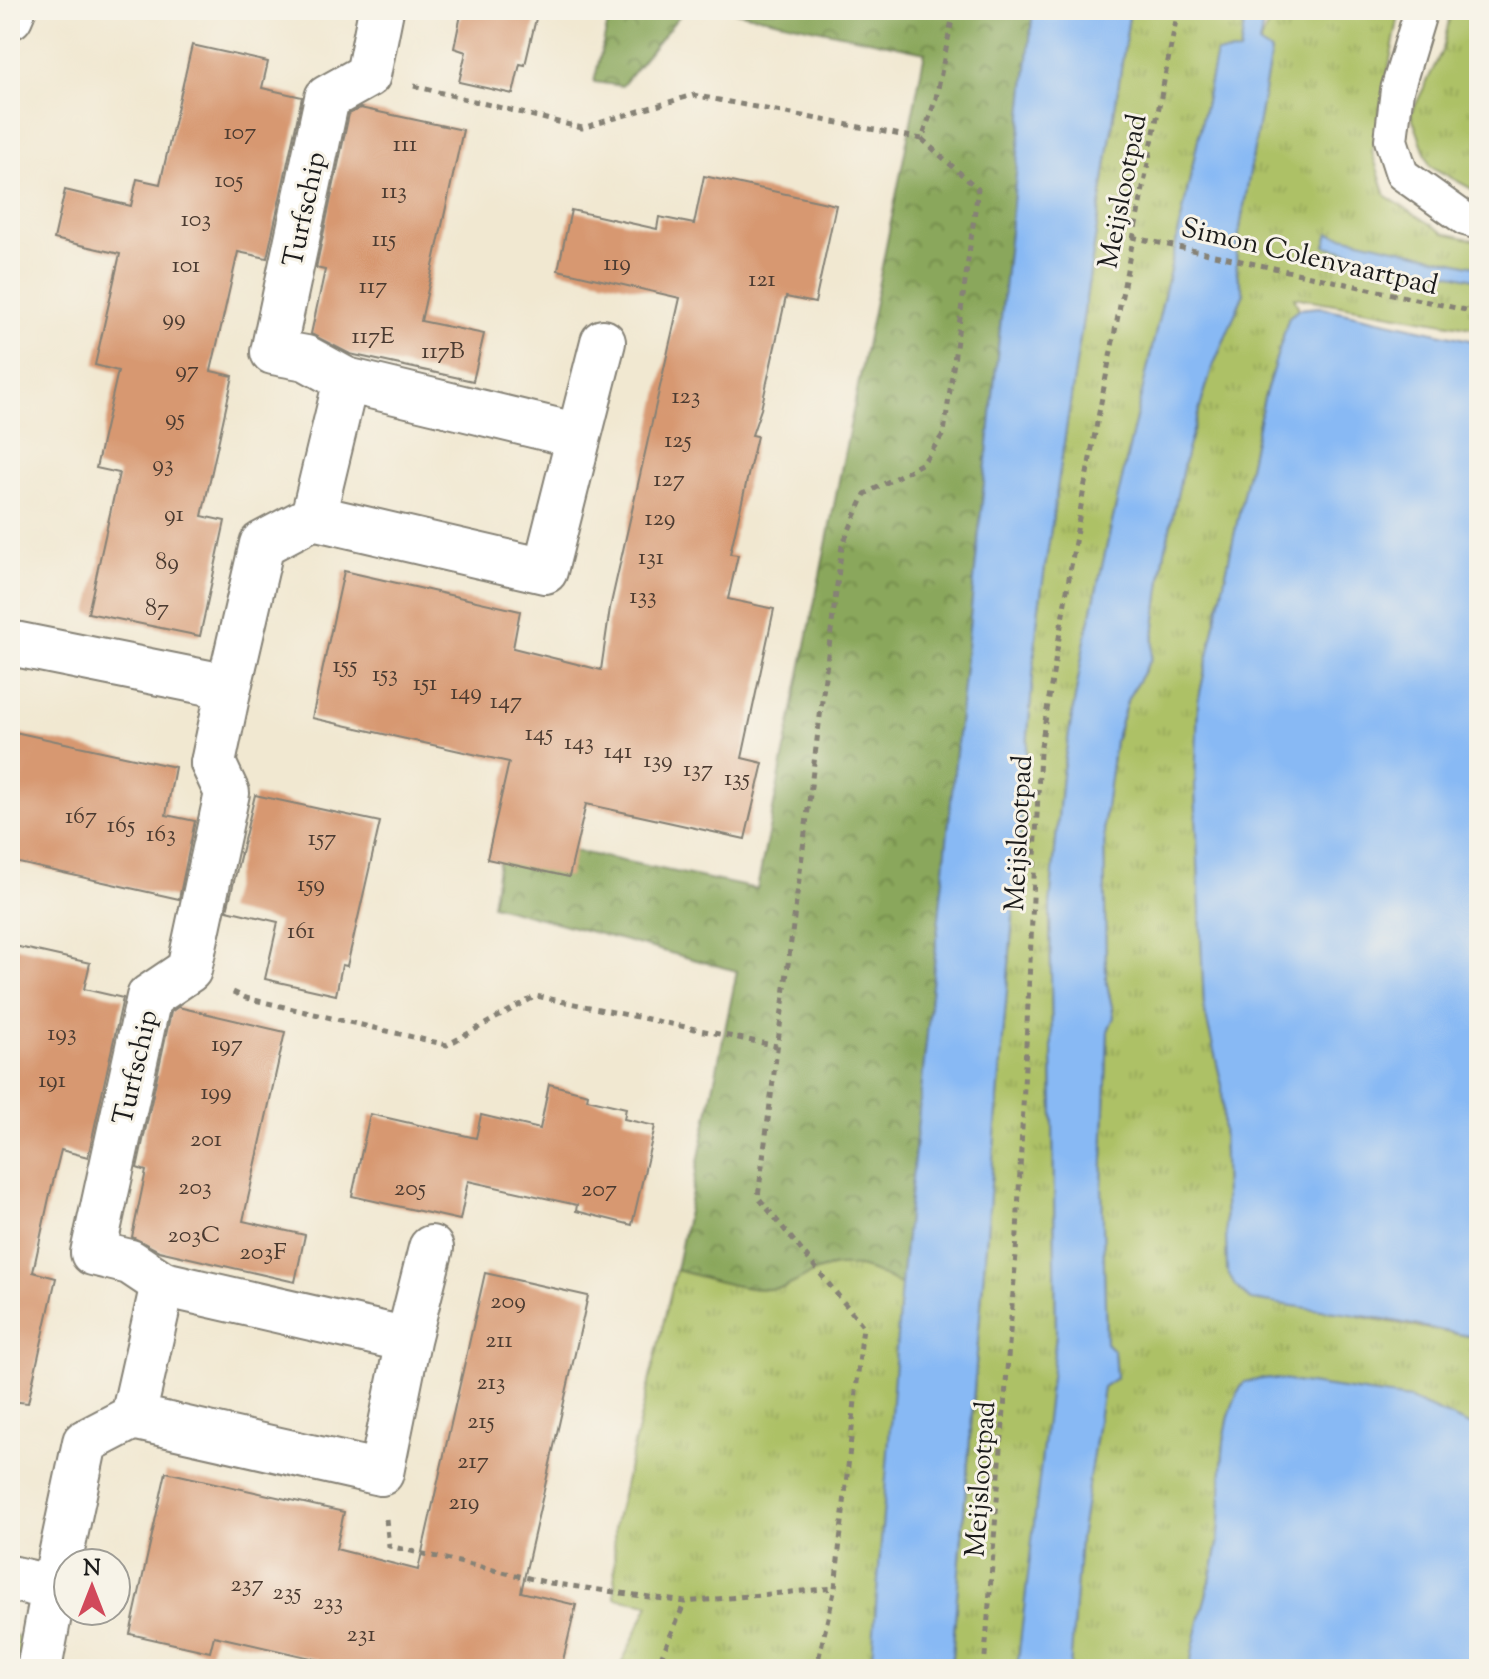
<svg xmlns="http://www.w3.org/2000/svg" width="1489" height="1679" viewBox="0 0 1489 1679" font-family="'Sorts Mill Goudy',serif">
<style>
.grass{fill:url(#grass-tufts);stroke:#646e41;stroke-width:2}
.forest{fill:url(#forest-crowns);stroke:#53623c;stroke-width:2}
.garden{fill:url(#garden-dots);stroke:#646e41;stroke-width:2}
.water{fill:#88b9f4;stroke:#526a88;stroke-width:2}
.building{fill:#d79871}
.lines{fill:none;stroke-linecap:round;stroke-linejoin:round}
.service-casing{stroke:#868276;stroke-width:36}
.pedestrian-casing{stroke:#868276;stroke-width:48}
.minor-casing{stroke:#868276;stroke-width:48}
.path{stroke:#868276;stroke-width:5;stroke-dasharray:6 6;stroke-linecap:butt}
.service{stroke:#fff;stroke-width:32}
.pedestrian{stroke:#fff;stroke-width:44}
.minor{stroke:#fff;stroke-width:44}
.labels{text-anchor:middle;stroke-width:6;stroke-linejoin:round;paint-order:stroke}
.number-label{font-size:24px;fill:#4b3b31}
.street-label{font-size:28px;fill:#1c1c1c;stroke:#f7f3e8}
</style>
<defs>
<pattern id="grass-tufts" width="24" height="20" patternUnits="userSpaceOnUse" patternTransform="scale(2)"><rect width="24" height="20" fill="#adc166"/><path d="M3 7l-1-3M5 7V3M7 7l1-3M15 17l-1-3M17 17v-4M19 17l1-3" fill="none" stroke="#94a558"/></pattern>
<pattern id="forest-crowns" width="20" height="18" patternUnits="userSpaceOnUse" patternTransform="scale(2)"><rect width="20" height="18" fill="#8aa75b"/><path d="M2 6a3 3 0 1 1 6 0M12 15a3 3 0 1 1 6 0" fill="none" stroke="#70874a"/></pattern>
<pattern id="garden-dots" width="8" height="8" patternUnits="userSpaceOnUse" patternTransform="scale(2)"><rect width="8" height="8" fill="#adc166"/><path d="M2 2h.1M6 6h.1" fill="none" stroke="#94a558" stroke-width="1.8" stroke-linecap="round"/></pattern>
</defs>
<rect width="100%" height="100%" fill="#f7f3e8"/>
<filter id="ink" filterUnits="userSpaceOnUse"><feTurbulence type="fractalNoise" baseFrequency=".0125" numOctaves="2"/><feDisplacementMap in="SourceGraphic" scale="16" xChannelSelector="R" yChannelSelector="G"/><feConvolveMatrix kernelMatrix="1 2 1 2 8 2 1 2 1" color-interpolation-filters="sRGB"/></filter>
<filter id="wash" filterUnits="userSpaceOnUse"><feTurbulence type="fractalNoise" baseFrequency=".006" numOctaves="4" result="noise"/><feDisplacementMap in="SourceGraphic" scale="32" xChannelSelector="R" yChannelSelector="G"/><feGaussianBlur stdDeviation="1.8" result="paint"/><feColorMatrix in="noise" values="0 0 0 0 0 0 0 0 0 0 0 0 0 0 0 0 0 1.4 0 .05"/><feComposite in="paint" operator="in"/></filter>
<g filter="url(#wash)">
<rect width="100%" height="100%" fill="#f1e8d1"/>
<!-- grass -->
<path class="grass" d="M 1130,10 L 1246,10 L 1240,53 L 1216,53 L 1180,226 L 1084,645 L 1062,775 L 1050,905 L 1056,1334 L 1024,1669 L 951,1669 L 1038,613 Z
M 1286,10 L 1400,10 L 1372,152 L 1386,196 L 1444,233 L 1479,241 L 1479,267 L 1329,234 L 1325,245 L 1479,280 L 1479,329 L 1294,297 L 1299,309 L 1289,317 L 1264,398 L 1198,702 L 1195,786 L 1204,1008 L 1222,1085 L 1227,1270 L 1362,1317 L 1479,1338 L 1479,1439 L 1478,1429 L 1410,1399 L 1244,1382 C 1214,1428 1225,1490 1218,1543 C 1212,1586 1194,1626 1190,1669 L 1070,1669 L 1080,1539 L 1103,1387 L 1116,1378 L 1114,1351 L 1106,1343 L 1102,1186 L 1108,1031 L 1114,1016 L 1106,979 L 1104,822 L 1115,741 L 1128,698 L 1151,659 L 1164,556 L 1186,454 L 1211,371 L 1244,293 L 1237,274 L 1236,251 L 1271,52 L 1259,45 L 1271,18 Z
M 1451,10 L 1479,10 L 1479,193 L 1430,166 L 1411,114 L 1443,49 Z
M 1479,862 L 1479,922 L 1469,912 Z
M 845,1264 L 865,1266 L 901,1285 L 904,1439 L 880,1669 L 619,1669 L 649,1604 L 615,1598 L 614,1528 L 676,1270 L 750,1288 L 783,1288 L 816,1271 Z"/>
<!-- forest -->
<path class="forest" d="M 611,10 L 684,10 L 622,86 L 594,82 Z
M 727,10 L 1033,10 L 901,1285 C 871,1269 847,1258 814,1272 C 803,1277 791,1287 780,1288 C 746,1293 709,1278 676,1270 L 737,971 L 492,905 L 503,836 L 757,889 L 925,52 Z"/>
<!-- garden -->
<path class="garden" d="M 10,1634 L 28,1639 L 23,1664 L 10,1662 Z"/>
<!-- water -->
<path class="water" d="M 1033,10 L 1130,10 L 1038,614 L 951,1669 L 871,1669 L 901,1285 Z
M 1246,10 L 1286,10 L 1264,19 L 1259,44 L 1271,52 L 1236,251 L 1237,274 L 1244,293 L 1211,371 L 1186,454 L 1164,556 L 1151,659 L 1128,698 L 1115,741 L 1104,822 L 1106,979 L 1114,1017 L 1108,1031 L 1102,1186 L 1106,1343 L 1114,1351 L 1116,1378 L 1103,1387 L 1080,1539 L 1070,1669 L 1017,1669 L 1056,1334 L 1050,905 L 1062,775 L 1084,645 L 1180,226 L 1216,53 L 1240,52 Z
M 1329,233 L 1479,267 L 1479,280 L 1325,246 Z
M 1319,307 L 1479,342 L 1479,862 L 1469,912 L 1479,922 L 1479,1338 L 1385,1319 L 1251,1300 L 1235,1286 L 1227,1270 L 1222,1085 L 1204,1008 L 1195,786 L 1198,702 L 1264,398 L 1289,317 L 1299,309 Z
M 1268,1378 L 1410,1399 L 1478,1429 L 1479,1632 L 1470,1669 L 1190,1669 C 1194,1626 1212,1586 1218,1543 C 1225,1490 1214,1428 1244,1382 Z"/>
<g id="blocks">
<!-- building -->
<path class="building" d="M 462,10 L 538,10 L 525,65 L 520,64 L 513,94 L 459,82 L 466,52 L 454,48 Z
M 192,45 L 268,62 L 262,88 L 302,97 L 267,258 L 238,252 L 211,371 L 233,376 L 202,516 L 225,521 L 200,636 L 88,613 L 119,473 L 96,468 L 118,371 L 95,365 L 120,254 L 54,239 L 65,190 L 131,206 L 137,179 L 160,184 Z
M 360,108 L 463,130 L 421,321 L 484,334 L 473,381 L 350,354 L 311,334 L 325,270 L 316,268 L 349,114 Z
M 704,176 L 836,205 L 815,303 L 786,297 L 761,409 L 752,435 L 757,436 L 730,554 L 738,555 L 728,599 L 774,609 L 742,758 L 763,763 L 745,839 L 586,804 L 569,877 L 487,859 L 509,762 L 312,718 L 344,571 L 520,611 L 513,648 L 601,670 L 610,608 L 680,298 L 558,270 L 571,210 L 657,229 L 659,217 L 694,224 Z
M 10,731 L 175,767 L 166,815 L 195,821 L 179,899 L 10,861 Z
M 255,795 L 380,822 L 347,966 L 342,965 L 336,995 L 265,979 L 278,922 L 227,910 Z
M 10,945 L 90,963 L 84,989 L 123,998 L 88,1157 L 61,1150 L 49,1198 L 33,1272 L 56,1278 L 28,1403 L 10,1401 Z
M 178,1007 L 285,1032 L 243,1221 L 305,1235 L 295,1282 L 159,1251 L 132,1237 L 146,1171 L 137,1168 L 171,1012 Z
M 549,1084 L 588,1094 L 587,1099 L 626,1108 L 624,1119 L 655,1126 L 632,1225 L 576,1211 L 577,1205 L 468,1181 L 460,1220 L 352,1196 L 370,1114 L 476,1138 L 481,1115 L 540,1129 Z
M 485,1273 L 588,1296 L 521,1592 L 576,1605 L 561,1669 L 331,1669 L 333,1663 L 214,1636 L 210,1652 L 130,1634 L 166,1472 L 344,1512 L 336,1549 L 418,1570 Z"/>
</g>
</g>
<g filter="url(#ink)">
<use href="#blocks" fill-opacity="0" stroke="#868276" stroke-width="2"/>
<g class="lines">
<defs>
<path id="service" d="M 1421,10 L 1397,90 L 1391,140 L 1402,174 L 1465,219 L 1479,223"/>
<path id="pedestrian" d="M 346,380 L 306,358 L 273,352 L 327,98 L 368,75 L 381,10
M 163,1284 L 130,1262 L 93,1253 L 149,997 L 189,970 L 227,793 L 213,763"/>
<path id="minor" d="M 10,17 L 13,10
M 346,380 L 579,436 L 545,571 L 313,517 Z
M 579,436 L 603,342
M 10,643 L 229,687 L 262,544 L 313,517
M 213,763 L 229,687
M 408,1340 L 431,1248
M 10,1578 L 54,1588 L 85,1442 L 133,1417 L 381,1473 L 408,1340 L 163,1284 L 133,1417
M 39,1669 L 54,1588"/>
</defs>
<!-- service casing -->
<use href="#service" class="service-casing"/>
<!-- pedestrian casing -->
<use href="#pedestrian" class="pedestrian-casing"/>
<!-- minor casing -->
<use href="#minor" class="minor-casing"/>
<!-- path -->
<path class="path" d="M 414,86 L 582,128 L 693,95 L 922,139
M 1132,237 L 1479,313
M 233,992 L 246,998 L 447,1045 L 536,996 L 777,1046
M 386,1519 L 389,1546 L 550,1583 L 685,1602 L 835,1588
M 656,1669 L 685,1602
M 816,1669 L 835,1588 L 863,1326 L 758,1197 L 842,546 L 865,494 L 923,463 L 944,433 L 978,189 L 922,139 L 936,98 L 954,10
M 984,1669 L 1016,1254 L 1040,752 L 1083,494 L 1178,10"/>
<!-- service -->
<use href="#service" class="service"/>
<!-- pedestrian -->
<use href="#pedestrian" class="pedestrian"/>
<!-- minor -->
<use href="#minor" class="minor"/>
</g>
</g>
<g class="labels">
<!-- number labels -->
<g class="number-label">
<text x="240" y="139">107</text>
<text x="405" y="151">111</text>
<text x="229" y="187">105</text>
<text x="394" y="198">113</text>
<text x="196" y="226">103</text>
<text x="384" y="246">115</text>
<text x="617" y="270">119</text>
<text x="186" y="272">101</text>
<text x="762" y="286">121</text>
<text x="373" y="293">117</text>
<text x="174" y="325">99</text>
<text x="373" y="343">117E</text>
<text x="443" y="358">117B</text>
<text x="187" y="377">97</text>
<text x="686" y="403">123</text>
<text x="175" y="425">95</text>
<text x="678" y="447">125</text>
<text x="163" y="471">93</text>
<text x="669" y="486">127</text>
<text x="174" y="521">91</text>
<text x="660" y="525">129</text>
<text x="651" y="564">131</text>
<text x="167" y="569">89</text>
<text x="643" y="603">133</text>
<text x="157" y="615">87</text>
<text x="345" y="672">155</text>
<text x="385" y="681">153</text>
<text x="425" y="690">151</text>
<text x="466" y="699">149</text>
<text x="506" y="708">147</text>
<text x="539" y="740">145</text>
<text x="579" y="749">143</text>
<text x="618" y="758">141</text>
<text x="658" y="767">139</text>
<text x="698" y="776">137</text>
<text x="737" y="785">135</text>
<text x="81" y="823">167</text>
<text x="121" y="832">165</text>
<text x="161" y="841">163</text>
<text x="322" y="845">157</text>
<text x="311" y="891">159</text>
<text x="301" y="938">161</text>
<text x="62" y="1040">193</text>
<text x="227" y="1051">197</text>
<text x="52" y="1087">191</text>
<text x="216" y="1099">199</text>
<text x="206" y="1146">201</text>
<text x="195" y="1194">203</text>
<text x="410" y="1195">205</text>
<text x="599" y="1196">207</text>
<text x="194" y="1242">203C</text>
<text x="263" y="1259">203F</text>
<text x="508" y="1308">209</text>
<text x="499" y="1347">211</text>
<text x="491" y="1389">213</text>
<text x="481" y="1428">215</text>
<text x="473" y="1468">217</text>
<text x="464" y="1509">219</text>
<text x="247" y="1591">237</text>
<text x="287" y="1599">235</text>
<text x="328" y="1609">233</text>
<text x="361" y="1641">231</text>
</g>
<!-- street labels -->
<g class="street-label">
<text transform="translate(1121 191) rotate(-79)" y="10">Meijslootpad</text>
<text transform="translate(303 209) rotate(-78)" y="10">Turfschip</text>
<text transform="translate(1310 255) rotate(13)" y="10">Simon Colenvaartpad</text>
<text transform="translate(1017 833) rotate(-87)" y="10">Meijslootpad</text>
<text transform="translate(134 1067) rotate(-77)" y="10">Turfschip</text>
<text transform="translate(979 1479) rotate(-86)" y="10">Meijslootpad</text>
</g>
</g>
<!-- margin -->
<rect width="1489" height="1679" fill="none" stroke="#f7f3e8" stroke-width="40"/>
<!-- north arrow -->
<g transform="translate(92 1587)"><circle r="38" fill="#f7f3e8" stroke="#9f9d96" stroke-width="2"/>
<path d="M0-6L14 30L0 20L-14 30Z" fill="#d1495b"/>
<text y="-12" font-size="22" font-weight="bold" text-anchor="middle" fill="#1c1c1c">N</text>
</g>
</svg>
